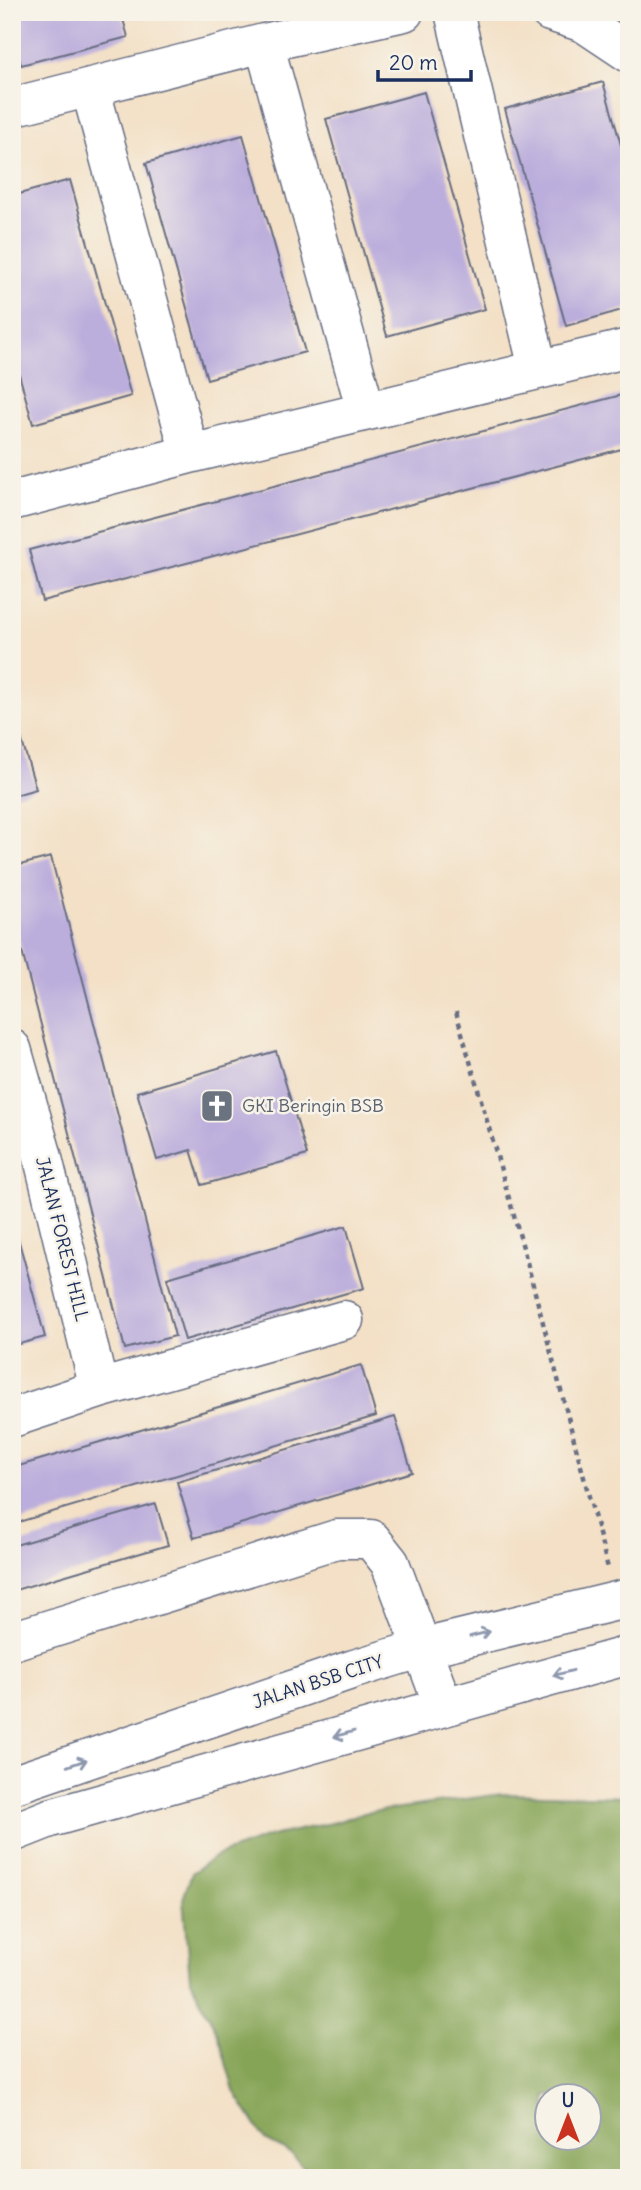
<svg xmlns="http://www.w3.org/2000/svg" width="641" height="2190" viewBox="0 0 641 2190" font-family="Delius,sans-serif">
<style>
.forest{fill:#86a457;stroke:#506a5a;stroke-width:2;fill-rule:evenodd}
.building{fill:#bcaedc}
.lines{fill:none;stroke-linecap:round;stroke-linejoin:round}
.minor-casing{stroke:#676d82;stroke-width:41}
.path{stroke:#676d82;stroke-width:4.5;stroke-dasharray:5 5;stroke-linecap:butt}
.minor{stroke:#fff;stroke-width:38}
.oneway{stroke:#8d97ae}
.labels{text-anchor:middle;stroke-width:5;stroke-linejoin:round;paint-order:stroke}
.worship-label{font-size:18px;fill:#5b616d;stroke:#f7f3e8;text-anchor:start}
.street-label{font-size:18px;fill:#1b2f5e;stroke:#f7f3e8}
</style>
<rect width="100%" height="100%" fill="#f7f3e8"/>
<filter id="ink" filterUnits="userSpaceOnUse"><feTurbulence type="fractalNoise" baseFrequency=".0143" numOctaves="2"/><feDisplacementMap in="SourceGraphic" scale="14" xChannelSelector="R" yChannelSelector="G"/><feConvolveMatrix kernelMatrix="1 2 1 2 8 2 1 2 1" color-interpolation-filters="sRGB"/></filter>
<filter id="wash" filterUnits="userSpaceOnUse"><feTurbulence type="fractalNoise" baseFrequency=".00686" numOctaves="4" result="noise"/><feDisplacementMap in="SourceGraphic" scale="28" xChannelSelector="R" yChannelSelector="G"/><feGaussianBlur stdDeviation="1.57" result="paint"/><feColorMatrix in="noise" values="0 0 0 0 0 0 0 0 0 0 0 0 0 0 0 0 0 1.4 0 .05"/><feComposite in="paint" operator="in"/></filter>
<g filter="url(#wash)">
<rect width="100%" height="100%" fill="#f3e0c6"/>
<!-- forest -->
<path class="forest" d="M 502,1794 L 629,1797 L 629,2178 L 312,2178 L 291,2153 L 265,2140 L 234,2091 L 218,2034 L 190,1980 L 183,1899 L 192,1873 L 216,1856 L 271,1836 L 336,1822 L 364,1813 ZM 546,2096 L 588,2096 L 588,2138 L 546,2138 Z"/>
<g id="blocks">
<!-- building -->
<path class="building" d="M 12,12 L 121,12 L 128,37 L 21,65 L 12,30 Z
M 603,82 L 629,173 L 629,308 L 566,326 L 505,109 Z
M 424,92 L 485,309 L 387,336 L 326,119 Z
M 243,135 L 305,352 L 207,379 L 146,163 Z
M 70,180 L 131,396 L 33,424 L 12,349 L 12,196 Z
M 629,393 L 629,447 L 42,601 L 29,550 Z
M 12,707 L 36,789 L 12,796 Z
M 51,857 L 175,1336 L 125,1349 L 12,913 L 12,867 Z
M 276,1051 L 307,1155 L 202,1185 L 191,1150 L 157,1160 L 137,1092 Z
M 12,1216 L 45,1337 L 12,1346 Z
M 346,1226 L 364,1288 L 185,1340 L 167,1278 Z
M 361,1365 L 376,1416 L 12,1524 L 12,1468 Z
M 395,1417 L 412,1472 L 194,1538 L 177,1482 Z
M 156,1504 L 168,1545 L 12,1591 L 12,1546 Z"/>
</g>
</g>
<g filter="url(#ink)">
<use href="#blocks" fill-opacity="0" stroke="#676d82" stroke-width="2"/>
<g class="lines">
<defs>
<path id="minor" d="M 454,12 L 538,369
M 550,12 L 584,23 L 629,53
M 264,43 L 366,411
M 90,87 L 190,454
M 12,107 L 264,43 L 404,12
M 12,501 L 190,454 L 629,348
M 12,1049 L 42,1154 L 99,1389 L 344,1320
M 12,1418 L 99,1389
M 12,1641 L 337,1539 L 371,1539 L 390,1563 L 443,1705
M 12,1785 L 354,1669 L 423,1648 L 629,1598
M 12,1833 L 50,1818 L 629,1655"/>
</defs>
<!-- minor casing -->
<use href="#minor" class="minor-casing"/>
<!-- path -->
<path class="path" d="M 456,1012 L 524,1251 L 608,1568"/>
<!-- minor -->
<use href="#minor" class="minor"/>
</g>
<!-- one-way arrows -->
<defs><path id="oneway-shaft" d="M-6 0H5M1.5-3L5.5 0L1.5 3" fill="none" stroke-width="1.6" stroke-linecap="round" stroke-linejoin="round" transform="scale(1.75)"/></defs>
<g class="oneway">
<use href="#oneway-shaft" transform="translate(480 1634) rotate(-14)"/>
<use href="#oneway-shaft" transform="translate(563 1673) rotate(165)"/>
<use href="#oneway-shaft" transform="translate(344 1734) rotate(164)"/>
<use href="#oneway-shaft" transform="translate(77 1763) rotate(-19)"/>
</g>
</g>
<!-- icons -->
<defs>
<symbol id="church-square" viewBox="-11 -11 22 22"><rect x="-9" y="-9" width="18" height="18" rx="4" fill="#6b7280" stroke="#f7f3e8"/><path d="M-1.2-6h2.4v3.5h3.3v2.4h-3.3V6h-2.4V-.1h-3.3v-2.4h3.3Z" fill="#fff"/></symbol>
</defs>
<g fill-rule="evenodd">
<use href="#church-square" x="198" y="1087" width="38" height="38"/>
</g>
<g class="labels">
<!-- worship labels -->
<g class="worship-label">
<text x="242" y="1112">GKI Beringin BSB</text>
</g>
<!-- street labels -->
<g class="street-label">
<text transform="translate(62 1239) rotate(76)" y="6">JALAN FOREST HILL</text>
<text transform="translate(318 1682) rotate(-18)" y="6">JALAN BSB CITY</text>
</g>
</g>
<!-- margin -->
<rect width="641" height="2190" fill="none" stroke="#f7f3e8" stroke-width="42"/>
<!-- north arrow -->
<g transform="translate(568 2117)"><circle r="33" fill="#f7f3e8" stroke="#9fa5b1" stroke-width="2"/>
<path d="M0-5L12 26L0 18L-12 26Z" fill="#c8321e"/>
<text y="-10" font-size="19" font-weight="bold" text-anchor="middle" fill="#1b2f5e">U</text>
</g>
<!-- scale -->
<path d="M378 70v10h93v-10" fill="none" stroke="#1b2f5e" stroke-width="3.5"/>
<text x="389" y="70" font-size="21" fill="#1b2f5e" stroke="#f7f3e8" stroke-width="5" paint-order="stroke">20 m</text>
</svg>
